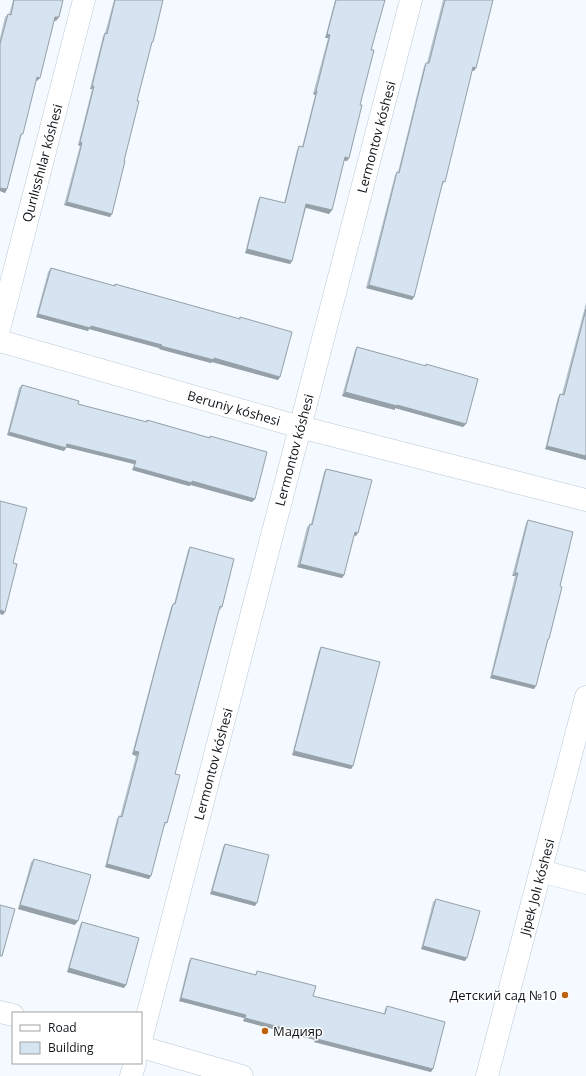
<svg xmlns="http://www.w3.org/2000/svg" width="586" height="1076" viewBox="0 0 586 1076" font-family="'Open Sans',sans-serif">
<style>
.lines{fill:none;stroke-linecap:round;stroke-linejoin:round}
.minor-casing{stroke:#bac9d4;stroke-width:23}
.minor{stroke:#fff;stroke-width:22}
.wall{fill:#b7c4ce}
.shaded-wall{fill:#95a0a8}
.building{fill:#d5e4f0;stroke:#95a0a8}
.poi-dot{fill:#bd620a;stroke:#fff;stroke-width:1.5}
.labels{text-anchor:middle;stroke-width:3;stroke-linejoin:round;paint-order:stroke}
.street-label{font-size:13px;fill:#0f1418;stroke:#fff}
.poi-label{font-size:13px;fill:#0f1418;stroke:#fff;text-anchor:end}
</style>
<rect width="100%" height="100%" fill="#f4faff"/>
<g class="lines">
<defs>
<path id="minor" d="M 0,326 L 84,0
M 0,341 L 300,427 L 586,500
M 541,871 L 586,883
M 0,1012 L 13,1015
M 141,1040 L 411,0
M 141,1047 L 242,1076
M 131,1076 L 135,1063
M 487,1076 L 586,697"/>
</defs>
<!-- minor casing -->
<use href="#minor" class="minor-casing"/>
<!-- minor -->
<use href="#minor" class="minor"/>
</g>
<!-- wall -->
<path class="wall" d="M 13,0 L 63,0 L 59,17 L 56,21 L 54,20 L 37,81 L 36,81 L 21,137 L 7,189 L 5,193 L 0,191 L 0,38 L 5,17 L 8,14 L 9,15 Z
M 114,0 L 163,0 L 151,45 L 137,101 L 112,214 L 110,217 L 64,205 L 80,146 L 78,145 L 92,89 L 90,89 L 103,36 L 105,33 Z
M 335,0 L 385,0 L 371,50 L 360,105 L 349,158 L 347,161 L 344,160 L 332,210 L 329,214 L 306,208 L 292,261 L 290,264 L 245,253 L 258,200 L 260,197 L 284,203 L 297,150 L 299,146 L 302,147 L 315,95 L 313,94 L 328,38 L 325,38 Z
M 443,0 L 493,0 L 474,71 L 472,71 L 443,185 L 442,185 L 412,300 L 366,288 L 395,175 L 397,172 L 398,172 L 424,66 L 426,63 L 427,63 Z
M 51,268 L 114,286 L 115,284 L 239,319 L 240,317 L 280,377 L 278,380 L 212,362 L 211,363 L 159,349 L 159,348 L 89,329 L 88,331 L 36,317 L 48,272 Z
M 586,303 L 586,460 L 545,449 L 558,397 L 560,394 L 562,394 Z
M 357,347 L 425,366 L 426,364 L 463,427 L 395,408 L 395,410 L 342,396 L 355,350 Z
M 22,385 L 78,404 L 146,422 L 147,420 L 209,438 L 210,436 L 255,499 L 252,502 L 191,485 L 189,486 L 132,470 L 134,464 L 66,447 L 64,451 L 7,435 L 19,388 Z
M 326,469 L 356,536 L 354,535 L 344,575 L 342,578 L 297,567 L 307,527 L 310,524 L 311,524 L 324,472 Z
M 528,520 L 560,586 L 549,639 L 548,641 L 534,689 L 490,678 L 515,576 L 512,576 L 526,523 Z
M 190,547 L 222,607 L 220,610 L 219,609 L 175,774 L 165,826 L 164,826 L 149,879 L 105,867 L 117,819 L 119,816 L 120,817 L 136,756 L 132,754 L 171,607 L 173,604 L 174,604 L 188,550 Z
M 321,647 L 353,766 L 351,769 L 292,755 L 319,650 Z
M 225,844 L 255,906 L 210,894 L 223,847 Z
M 34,859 L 75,925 L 18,909 L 31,862 Z
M 436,899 L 465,961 L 421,949 L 433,902 Z
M 82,922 L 124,988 L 67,972 L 80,925 Z
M 191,958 L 255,975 L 257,971 L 313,996 L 384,1014 L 385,1009 L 387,1006 L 431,1072 L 314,1042 L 315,1040 L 243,1021 L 244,1018 L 179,1001 L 189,961 Z"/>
<!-- shaded-wall -->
<path class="shaded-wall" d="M 55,17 L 59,17 L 56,21 L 53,20 Z
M 327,34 L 330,35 L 328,38 L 325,38 Z
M 473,67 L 476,68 L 474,71 L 471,70 Z
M 37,77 L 40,78 L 37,81 L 35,80 Z
M 92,86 L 94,86 L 92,89 L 90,89 Z
M 316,91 L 317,91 L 315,95 L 313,94 Z
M 80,142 L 82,143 L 80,146 L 78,145 Z
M 345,157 L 349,158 L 347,161 L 343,160 Z
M 0,188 L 7,189 L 5,193 L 0,191 Z
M 67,202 L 112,214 L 110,217 L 64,205 Z
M 306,204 L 332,210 L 329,214 L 304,207 Z
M 247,249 L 292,261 L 290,264 L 245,253 Z
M 369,285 L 414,297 L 412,300 L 366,288 Z
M 38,314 L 91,326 L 162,345 L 159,348 L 89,329 L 88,331 L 36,317 Z
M 161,346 L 214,358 L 280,377 L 278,380 L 212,362 L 211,363 L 159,349 Z
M 345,392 L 397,405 L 466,424 L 463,427 L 395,408 L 395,410 L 342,396 Z
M 9,432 L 66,448 L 64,451 L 7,435 Z
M 67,444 L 136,461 L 134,464 L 65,447 Z
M 547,446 L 586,456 L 586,460 L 545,449 Z
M 134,467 L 192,481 L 255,499 L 252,502 L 191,485 L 189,486 L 132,470 Z
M 355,532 L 358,533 L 356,536 L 353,535 Z
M 300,564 L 344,575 L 342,578 L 297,567 Z
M 515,573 L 518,573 L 515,576 L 512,576 Z
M 1,610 L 5,612 L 3,615 L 0,614 Z
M 492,675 L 536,686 L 534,689 L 490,678 Z
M 134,751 L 139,752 L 136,756 L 132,754 Z
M 294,751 L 353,766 L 351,769 L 292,755 Z
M 107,864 L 151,876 L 149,879 L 105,867 Z
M 212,891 L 257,903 L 255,906 L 210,894 Z
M 20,905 L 78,921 L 75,925 L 18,909 Z
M 423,946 L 467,958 L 465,961 L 421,949 Z
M 69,968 L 126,985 L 124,988 L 67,972 Z
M 181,998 L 246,1015 L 244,1018 L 179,1001 Z
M 245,1018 L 317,1037 L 315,1040 L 243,1021 Z
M 317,1039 L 433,1069 L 431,1072 L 314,1042 Z"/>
<!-- building -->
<path class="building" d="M 14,0 L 63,0 L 59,17 L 55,17 L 40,78 L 37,77 L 23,134 L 21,134 L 7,189 L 0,188 L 0,44 L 8,14 L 11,15 Z
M 115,0 L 163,0 L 153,42 L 152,42 L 137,101 L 139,101 L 124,161 L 125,161 L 112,214 L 67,202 L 82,143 L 80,142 L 94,86 L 92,86 L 105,33 L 107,34 Z
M 336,0 L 385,0 L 371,50 L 374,50 L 360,105 L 362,105 L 349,158 L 345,157 L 332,210 L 306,204 L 292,261 L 247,249 L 260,197 L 285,203 L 299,146 L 303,147 L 317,91 L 316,91 L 330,35 L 327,34 Z
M 445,0 L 493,0 L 476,68 L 473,67 L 445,182 L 443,181 L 414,297 L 369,285 L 397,172 L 399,173 L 426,63 L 429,63 Z
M 51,268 L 115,286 L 115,284 L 240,319 L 240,317 L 292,332 L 280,377 L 214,358 L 214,360 L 161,346 L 162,345 L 91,326 L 90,328 L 38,314 Z
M 586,309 L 586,456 L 547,446 L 560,394 L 564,395 Z
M 357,347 L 426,366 L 426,364 L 478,379 L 466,424 L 397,405 L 397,406 L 345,392 Z
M 22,385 L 79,401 L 78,404 L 147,422 L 147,420 L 210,438 L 210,436 L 267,452 L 255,499 L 192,481 L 192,483 L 134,467 L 136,461 L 67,444 L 66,448 L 9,432 Z
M 326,469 L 372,480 L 358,533 L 355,532 L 344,575 L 300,564 L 310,524 L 312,525 Z
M 0,501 L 27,508 L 13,563 L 17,564 L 5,612 L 1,610 L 0,613 Z
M 528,520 L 573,532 L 560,586 L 562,587 L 549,639 L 548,639 L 536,686 L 492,675 L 518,573 L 515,573 Z
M 190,547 L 234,559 L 222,607 L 220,606 L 175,774 L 180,775 L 167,823 L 165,822 L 151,876 L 107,864 L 119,816 L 122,817 L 139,752 L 134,751 L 160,651 L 173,604 L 175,604 Z
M 321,647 L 380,662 L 353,766 L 294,751 Z
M 225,844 L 269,855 L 257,903 L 212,891 Z
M 34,859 L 91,875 L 78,921 L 20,905 Z
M 436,899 L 480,911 L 467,958 L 423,946 Z
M 0,905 L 15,909 L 2,956 L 0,956 Z
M 82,922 L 139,938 L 126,985 L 69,968 Z
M 191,958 L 256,975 L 257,971 L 316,986 L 313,996 L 385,1014 L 387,1006 L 445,1022 L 433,1069 L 317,1039 L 317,1037 L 245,1018 L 246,1015 L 181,998 Z"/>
<!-- markers -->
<g class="poi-dot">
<circle cx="565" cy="995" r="4"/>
<circle cx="265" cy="1031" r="4"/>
</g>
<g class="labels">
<!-- street labels -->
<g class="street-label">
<text transform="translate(376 137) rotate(-75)" y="5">Lermontov kóshesi</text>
<text transform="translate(42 163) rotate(-75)" y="5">Qurılısshılar kóshesi</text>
<text transform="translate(234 408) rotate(16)" y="5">Beruniy kóshesi</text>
<text transform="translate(294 450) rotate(-75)" y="5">Lermontov kóshesi</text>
<text transform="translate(213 764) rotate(-75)" y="5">Lermontov kóshesi</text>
<text transform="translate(537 887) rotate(-75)" y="5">Jipek Jolı kóshesi</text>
</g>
<!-- poi labels -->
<g class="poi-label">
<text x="557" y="1000">Детский сад №10</text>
<text x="273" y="1036" text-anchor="start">Мадияр</text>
</g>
</g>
<!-- legend -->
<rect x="12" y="1012" width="130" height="52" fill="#ffffff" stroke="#9fa1a3"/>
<rect x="20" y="1025" width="20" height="6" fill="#ffffff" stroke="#9fa1a3"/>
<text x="48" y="1032" font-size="12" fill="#0f1418">Road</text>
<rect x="20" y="1042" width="20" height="12" fill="#d5e4f0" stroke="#9fa1a3"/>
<text x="48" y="1052" font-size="12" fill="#0f1418">Building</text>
</svg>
